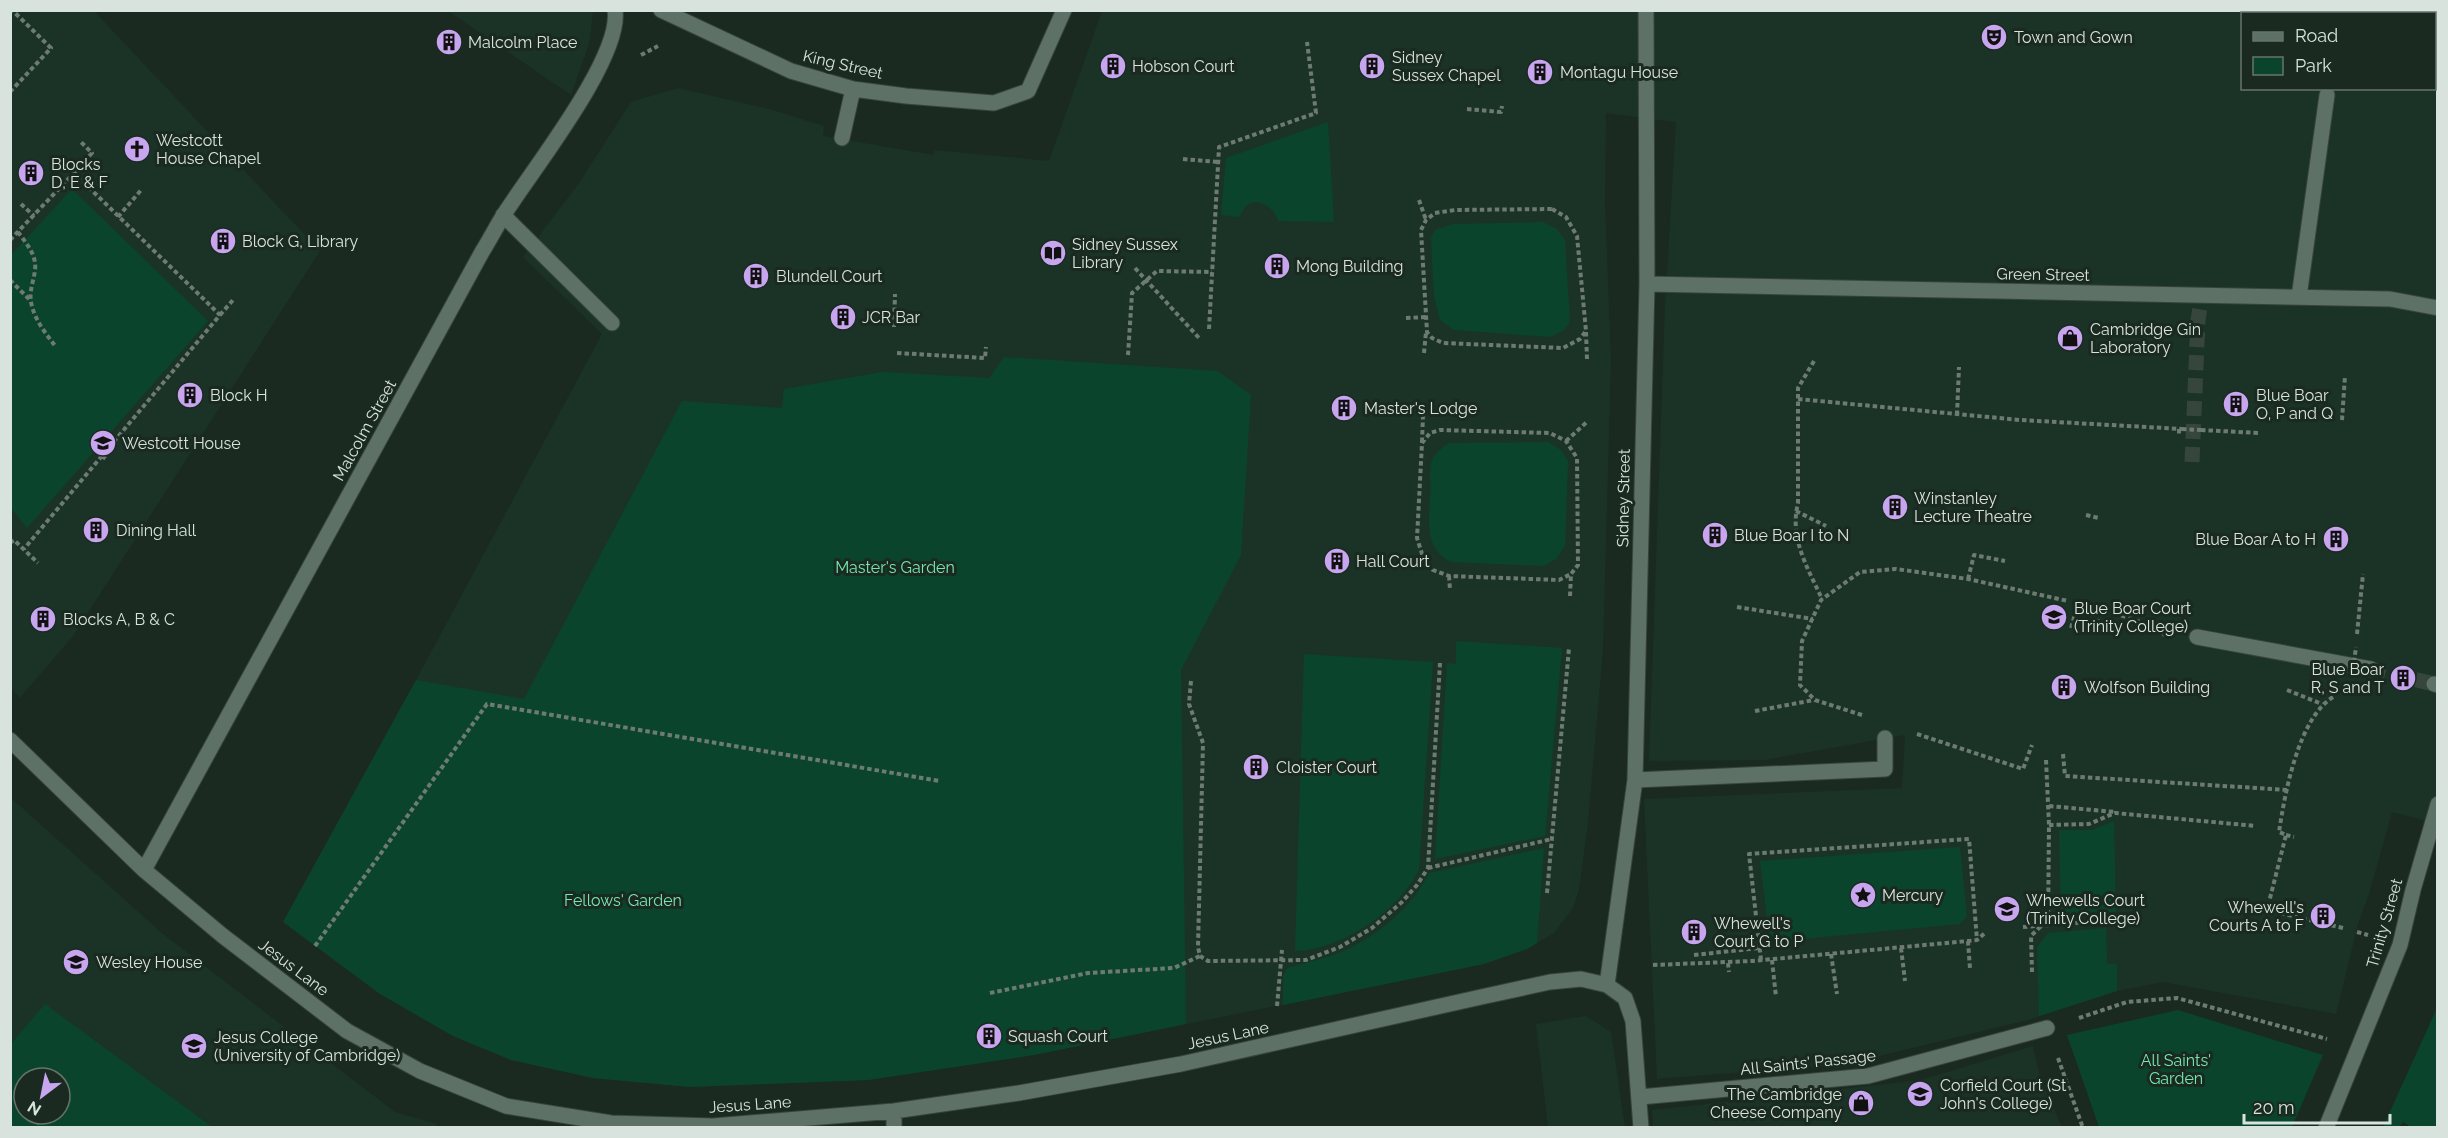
<svg xmlns="http://www.w3.org/2000/svg" width="2448" height="1138" viewBox="0 0 2448 1138" font-family="Raleway,sans-serif">
<style>
.built{fill:#1b3326;fill-rule:evenodd}
.green{fill:#0b442c;fill-rule:evenodd}
.lines{fill:none;stroke-linecap:round;stroke-linejoin:round}
.minor-tunnel{stroke:#36463d;stroke-width:15;stroke-dasharray:15 8;stroke-linecap:butt}
.minor-casing{stroke:#37443d;stroke-width:17}
.path{stroke:#6d7b73;stroke-width:4;stroke-dasharray:4.5 3;stroke-linecap:butt}
.minor{stroke:#5e7166;stroke-width:15}
.path-bridge{stroke:#6d7b73;stroke-width:4;stroke-dasharray:4.5 3;stroke-linecap:butt}
.labels{text-anchor:middle;stroke-width:6;stroke-linejoin:round;paint-order:stroke}
.poi-label{font-size:16px;fill:#d8e3dd;stroke:#1a2a21;text-anchor:start}
.street-label{font-size:16px;fill:#d8e3dd;stroke:#1a2a21}
.park-label{font-size:16px;fill:#76e8b0;stroke:#1a2a21}
</style>
<rect width="100%" height="100%" fill="#1a2a21"/>
<!-- built -->
<path class="built" d="M 10,11 L 94,11 L 320,251 L 73,636 L 20,698 L 10,687 Z
M 448,11 L 593,11 L 589,44 L 571,95 Z
M 1102,11 L 2437,11 L 2437,824 L 2392,812 L 2369,894 L 2358,924 L 2336,1014 L 2163,982 L 2117,991 L 2028,1020 L 1846,1064 L 1657,1079 L 1644,799 L 1902,788 L 1905,735 L 1764,760 L 1649,761 L 1665,306 L 1676,122 L 1606,113 L 1605,204 L 1611,360 L 1603,650 L 1588,823 L 1579,889 L 1573,908 L 1554,933 L 1527,949 L 1484,964 L 1034,1055 L 868,1080 L 690,1087 L 593,1078 L 511,1060 L 453,1036 L 380,994 L 283,922 L 416,680 L 602,334 L 523,257 L 579,183 L 631,102 L 678,88 L 769,109 L 824,126 L 823,136 L 934,155 L 934,150 L 1049,161 ZM 2242,14 L 2434,14 L 2434,88 L 2242,88 Z
M 10,797 L 163,934 L 395,1112 L 437,1124 L 436,1127 L 11,1127 ZM 24,1078 L 60,1078 L 60,1114 L 24,1114 Z
M 1586,1016 L 1611,1032 L 1625,1127 L 1548,1127 L 1536,1024 Z
M 2033,1046 L 2040,1077 L 2062,1127 L 1653,1127 L 1652,1110 L 1921,1080 Z"/>
<!-- green -->
<path class="green" d="M 1328,122 L 1334,222 L 1278,221 C 1272,201 1247,193 1240,217 L 1221,215 L 1226,158 Z
M 72,189 L 208,321 L 27,528 L 11,508 L 11,255 Z
M 1543,222 L 1557,229 L 1565,240 L 1570,322 L 1563,331 L 1550,337 L 1454,330 L 1440,320 L 1434,296 L 1431,238 L 1435,230 L 1453,224 Z
M 1004,357 L 1218,371 L 1251,395 L 1241,555 L 1181,670 L 1186,1024 L 1034,1055 L 868,1080 L 690,1087 L 593,1078 L 511,1060 L 453,1036 L 380,994 L 283,922 L 416,680 L 524,699 L 682,401 L 782,408 L 784,389 L 882,372 L 989,378 Z
M 1548,442 L 1561,450 L 1568,461 L 1565,546 L 1556,559 L 1544,566 L 1451,562 C 1424,548 1429,522 1430,496 C 1431,486 1429,473 1431,463 C 1434,454 1441,448 1449,443 Z
M 1456,641 L 1562,648 L 1545,836 L 1435,859 L 1447,663 L 1456,664 Z
M 1304,654 L 1433,662 L 1419,869 C 1400,911 1340,950 1295,951 Z
M 2114,821 L 2116,912 L 2061,916 L 2059,830 L 2092,830 Z
M 1960,847 L 1967,916 L 1960,924 L 1770,942 L 1760,861 Z
M 1544,848 L 1537,943 L 1527,949 L 1484,964 L 1283,1005 L 1283,976 L 1287,968 C 1305,963 1324,959 1341,952 C 1375,938 1413,907 1429,873 Z
M 2106,928 L 2107,964 L 2117,964 L 2117,991 L 2039,1016 L 2037,947 L 2048,933 Z
M 45,1004 L 212,1127 L 11,1127 L 11,1044 ZM 24,1078 L 60,1078 L 60,1114 L 24,1114 Z
M 2437,1008 L 2437,1127 L 2411,1127 L 2403,1122 L 2399,1127 L 2383,1127 Z
M 2178,1010 L 2323,1055 L 2292,1127 L 2099,1127 L 2067,1035 Z"/>
<g class="lines">
<!-- minor-tunnel -->
<path class="minor-tunnel" d="M 2192,462 L 2198,320 L 2202,295
M 2371,669 L 2434,684"/>
<defs>
<path id="minor" d="M 661,10 L 791,71 L 853,89 L 906,96 L 994,103 L 1028,91 L 1064,10
M 842,138 L 853,89
M 503,215 L 612,323
M 1647,284 L 2390,299 L 2438,308
M 2299,297 L 2327,95
M 2197,637 L 2371,669
M 2434,684 L 2438,685
M 10,740 L 144,870 L 223,936 L 347,1031 L 420,1071 L 506,1106 L 611,1123 L 713,1126 L 894,1111 L 1019,1093 L 1181,1064 L 1481,997 L 1550,982 L 1581,979 L 1607,985 L 1625,998 L 1633,1021 L 1641,1128
M 1635,780 L 1885,769 L 1885,738
M 144,870 L 482,252 C 492,236 500,219 511,204 C 537,164 622,56 615,10
M 1607,985 L 1635,780 L 1647,284 L 1646,10
M 1640,1097 L 1868,1076 L 2047,1028
M 894,1128 L 894,1111
M 2326,1128 L 2400,945 L 2413,890 L 2438,804"/>
</defs>
<!-- minor casing -->
<use href="#minor" class="minor-casing"/>
<!-- path -->
<path class="path" d="M 641,55 L 658,46
M 10,92 L 51,48 L 12,10
M 1467,109 L 1501,112 L 1502,106
M 1183,159 L 1218,162
M 74,173 L 92,153 L 81,142
M 1419,200 L 1426,220
M 21,204 L 34,216
M 1552,209 L 1566,217 L 1577,236 L 1586,331 L 1580,339 L 1563,348 L 1443,343 L 1432,338 L 1427,332 L 1421,230 L 1426,220 L 1435,213 L 1455,210 Z
M 118,217 L 142,189
M 18,232 C 26,243 37,255 35,270 C 34,280 29,291 31,302 C 34,319 46,334 56,347
M 10,240 L 74,173 L 220,315 L 24,549
M 1135,268 L 1199,338
M 10,280 L 31,301
M 220,315 L 233,300
M 1406,318 L 1426,317
M 894,327 L 895,294
M 1209,329 L 1219,147 L 1316,113 L 1307,42
M 1586,332 L 1587,359
M 897,353 L 985,358 L 986,347
M 1424,353 L 1426,332
M 1128,355 L 1132,293 L 1157,271 L 1212,272
M 1814,361 L 1798,388 L 1798,503 C 1789,539 1808,568 1822,599
M 1798,399 L 2020,420 L 2182,429
M 1957,415 L 1959,367
M 2342,420 L 2345,376
M 2179,429 L 2179,435
M 2201,430 L 2260,433
M 1566,441 L 1588,421
M 1422,442 L 1423,415
M 102,456 L 107,460
M 1796,511 L 1826,526
M 2086,515 L 2099,518
M 10,543 L 14,540 L 38,563
M 1449,576 L 1450,590
M 1968,579 L 1974,555 L 2005,561
M 1570,596 L 1571,574 L 1578,565 L 1577,458 L 1566,441 L 1550,433 L 1440,430 L 1430,433 L 1422,443 L 1417,538 L 1423,557 L 1433,570 L 1449,576 L 1559,580 L 1571,574
M 1737,607 L 1813,619
M 2114,613 L 2155,627 L 2166,636
M 2086,623 L 2088,617
M 2071,628 L 2075,614
M 2094,634 L 2098,619
M 2357,634 L 2363,574
M 1191,681 L 1189,704 L 1203,743 L 1198,947 L 1200,956 L 1208,961 L 1306,960 L 1340,947 L 1372,928 L 1402,902 L 1417,885 L 1428,868 L 1440,663
M 2287,690 L 2322,704
M 2333,697 C 2298,719 2285,793 2279,832 L 2286,835 L 2267,910 L 2343,928
M 1755,711 L 1814,700
M 1862,715 L 1815,700 L 1800,685 L 1802,641 L 1821,600 L 1860,572 L 1896,569 L 1968,579 L 2068,601
M 1917,734 L 2023,769 L 2032,745
M 2063,754 L 2065,776 L 2288,790
M 2046,760 L 2049,825 L 2048,926
M 2049,806 L 2115,812
M 2049,825 L 2089,824 L 2115,813 L 2256,826
M 2286,835 L 2294,837
M 1428,868 L 1552,839
M 1547,893 L 1569,648
M 2023,927 L 2116,920
M 2357,932 L 2368,935
M 1968,941 L 1970,969
M 315,946 L 487,704 L 940,781
M 1901,948 L 1905,981
M 1831,954 L 1837,994
M 1694,955 L 1759,948
M 1761,960 L 1749,854 L 1969,839 L 1977,940
M 1772,960 L 1776,997
M 1728,963 L 1729,972
M 1653,965 L 1752,961 L 1968,941 L 1977,940 L 1986,932
M 2032,972 L 2031,936 L 2041,926
M 990,993 L 1088,973 L 1174,968 L 1200,956
M 1277,1006 L 1282,950
M 2079,1018 L 2127,1002 L 2177,998 L 2327,1039
M 2058,1058 L 2083,1128"/>
<!-- minor -->
<use href="#minor" class="minor"/>
<!-- path-bridge -->
<path class="path-bridge" d="M 2182,429 L 2201,430
M 2352,677 L 2356,647"/>
</g>
<!-- icons -->
<defs>
<symbol id="theatre-disc" viewBox="-11 -11 22 22"><circle r="9.5" fill="#c8a5ef" stroke="#1a2a21"/><path d="M-5-5.5Q0-4 5-5.5V0Q5 5 0 6Q-5 5-5 0ZM-3.3-2.5H-1v1.5H-3.3ZM1-2.5H3.3v1.5H1ZM-2.8 1Q0 5.5 2.8 1Z" fill="#111"/></symbol>
<symbol id="building-disc" viewBox="-11 -11 22 22"><circle r="9.5" fill="#c8a5ef" stroke="#1a2a21"/><path d="M-4-6H4V6H1V3H-1V6H-4ZM-2.5-4.3h1.7v1.8h-1.7ZM.8-4.3h1.7v1.8H.8ZM-2.5-1h1.7V.8h-1.7ZM.8-1h1.7V.8H.8Z" fill="#111"/></symbol>
<symbol id="church-disc" viewBox="-11 -11 22 22"><circle r="9.5" fill="#c8a5ef" stroke="#1a2a21"/><path d="M-1.2-6h2.4v3.5h3.3v2.4h-3.3V6h-2.4V-.1h-3.3v-2.4h3.3Z" fill="#111"/></symbol>
<symbol id="library-disc" viewBox="-11 -11 22 22"><circle r="9.5" fill="#c8a5ef" stroke="#1a2a21"/><path d="M-6-4Q-3-5.5-.7-3.5V5Q-3 3-6 4ZM6-4Q3-5.5 .7-3.5V5Q3 3 6 4Z" fill="#111"/></symbol>
<symbol id="shop-disc" viewBox="-11 -11 22 22"><circle r="9.5" fill="#c8a5ef" stroke="#1a2a21"/><path d="M-5-2.5h2.3a2.7 3.5 0 0 1 5.4 0H5L5.5 6h-11ZM-1.5-2.5h3a1.5 2.3 0 0 0-3 0Z" fill="#111"/></symbol>
<symbol id="university-disc" viewBox="-11 -11 22 22"><circle r="9.5" fill="#c8a5ef" stroke="#1a2a21"/><path d="M0-5L7-2L0 1L-7-2ZM-4 1L0 2.5L4 1V4Q0 6-4 4Z" fill="#111"/></symbol>
<symbol id="sight-disc" viewBox="-11 -11 22 22"><circle r="9.5" fill="#c8a5ef" stroke="#1a2a21"/><path d="M0-6L1.8-2.2L6-1.7L2.9 1.2L3.7 5.4L0 3.3L-3.7 5.4L-2.9 1.2L-6-1.7L-1.8-2.2Z" fill="#111"/></symbol>
</defs>
<g fill-rule="evenodd">
<use href="#theatre-disc" x="1979" y="22" width="30" height="30"/>
<use href="#building-disc" x="434" y="27" width="30" height="30"/>
<use href="#building-disc" x="1098" y="51" width="30" height="30"/>
<use href="#building-disc" x="1357" y="51" width="30" height="30"/>
<use href="#building-disc" x="1525" y="57" width="30" height="30"/>
<use href="#church-disc" x="122" y="134" width="30" height="30"/>
<use href="#building-disc" x="16" y="158" width="30" height="30"/>
<use href="#building-disc" x="208" y="226" width="30" height="30"/>
<use href="#library-disc" x="1038" y="238" width="30" height="30"/>
<use href="#building-disc" x="1262" y="251" width="30" height="30"/>
<use href="#building-disc" x="741" y="261" width="30" height="30"/>
<use href="#building-disc" x="828" y="302" width="30" height="30"/>
<use href="#shop-disc" x="2055" y="323" width="30" height="30"/>
<use href="#building-disc" x="175" y="380" width="30" height="30"/>
<use href="#building-disc" x="2221" y="389" width="30" height="30"/>
<use href="#building-disc" x="1329" y="393" width="30" height="30"/>
<use href="#university-disc" x="88" y="428" width="30" height="30"/>
<use href="#building-disc" x="1880" y="492" width="30" height="30"/>
<use href="#building-disc" x="81" y="515" width="30" height="30"/>
<use href="#building-disc" x="1700" y="520" width="30" height="30"/>
<use href="#building-disc" x="2321" y="524" width="30" height="30"/>
<use href="#building-disc" x="1322" y="546" width="30" height="30"/>
<use href="#university-disc" x="2039" y="602" width="30" height="30"/>
<use href="#building-disc" x="28" y="604" width="30" height="30"/>
<use href="#building-disc" x="2388" y="663" width="30" height="30"/>
<use href="#building-disc" x="2049" y="672" width="30" height="30"/>
<use href="#building-disc" x="1241" y="752" width="30" height="30"/>
<use href="#sight-disc" x="1848" y="880" width="30" height="30"/>
<use href="#university-disc" x="1992" y="894" width="30" height="30"/>
<use href="#building-disc" x="2308" y="901" width="30" height="30"/>
<use href="#building-disc" x="1679" y="917" width="30" height="30"/>
<use href="#university-disc" x="61" y="947" width="30" height="30"/>
<use href="#building-disc" x="974" y="1021" width="30" height="30"/>
<use href="#university-disc" x="179" y="1031" width="30" height="30"/>
<use href="#university-disc" x="1905" y="1079" width="30" height="30"/>
<use href="#shop-disc" x="1846" y="1088" width="30" height="30"/>
</g>
<g class="labels">
<!-- poi labels -->
<g class="poi-label">
<text x="2014" y="43">Town and Gown</text>
<text x="468" y="48">Malcolm Place</text>
<text x="1392" y="63">Sidney<tspan x="1392" dy="18">Sussex Chapel</tspan></text>
<text x="1132" y="72">Hobson Court</text>
<text x="1560" y="78">Montagu House</text>
<text x="156" y="146">Westcott<tspan x="156" dy="18">House Chapel</tspan></text>
<text x="51" y="170">Blocks<tspan x="51" dy="18">D, E &amp; F</tspan></text>
<text x="242" y="247">Block G, Library</text>
<text x="1072" y="250">Sidney Sussex<tspan x="1072" dy="18">Library</tspan></text>
<text x="1296" y="272">Mong Building</text>
<text x="776" y="282">Blundell Court</text>
<text x="862" y="323">JCR Bar</text>
<text x="2090" y="335">Cambridge Gin<tspan x="2090" dy="18">Laboratory</tspan></text>
<text x="210" y="401">Block H</text>
<text x="2256" y="401">Blue Boar<tspan x="2256" dy="18">O, P and Q</tspan></text>
<text x="1364" y="414">Master's Lodge</text>
<text x="122" y="449">Westcott House</text>
<text x="1914" y="504">Winstanley<tspan x="1914" dy="18">Lecture Theatre</tspan></text>
<text x="116" y="536">Dining Hall</text>
<text x="1734" y="541">Blue Boar I to N</text>
<text x="2316" y="545" text-anchor="end">Blue Boar A to H</text>
<text x="1356" y="567">Hall Court</text>
<text x="2074" y="614">Blue Boar Court<tspan x="2074" dy="18">(Trinity College)</tspan></text>
<text x="63" y="625">Blocks A, B &amp; C</text>
<text x="2384" y="675" text-anchor="end">Blue Boar<tspan x="2384" dy="18">R, S and T</tspan></text>
<text x="2084" y="693">Wolfson Building</text>
<text x="1276" y="773">Cloister Court</text>
<text x="1882" y="901">Mercury</text>
<text x="2026" y="906">Whewells Court<tspan x="2026" dy="18">(Trinity College)</tspan></text>
<text x="2304" y="913" text-anchor="end">Whewell's<tspan x="2304" dy="18">Courts A to F</tspan></text>
<text x="1714" y="929">Whewell's<tspan x="1714" dy="18">Court G to P</tspan></text>
<text x="96" y="968">Wesley House</text>
<text x="1008" y="1042">Squash Court</text>
<text x="214" y="1043">Jesus College<tspan x="214" dy="18">(University of Cambridge)</tspan></text>
<text x="1940" y="1091">Corfield Court (St<tspan x="1940" dy="18">John's College)</tspan></text>
<text x="1842" y="1100" text-anchor="end">The Cambridge<tspan x="1842" dy="18">Cheese Company</tspan></text>
</g>
<!-- street labels -->
<g class="street-label">
<text transform="translate(843 64) rotate(13)" y="6">King Street</text>
<text transform="translate(2043 274) rotate(1)" y="6">Green Street</text>
<text transform="translate(364 430) rotate(-61)" y="6">Malcolm Street</text>
<text transform="translate(1623 498) rotate(-89)" y="6">Sidney Street</text>
<text transform="translate(2384 923) rotate(-74)" y="6">Trinity Street</text>
<text transform="translate(294 967) rotate(37)" y="6">Jesus Lane</text>
<text transform="translate(1228 1035) rotate(-12)" y="6">Jesus Lane</text>
<text transform="translate(1808 1062) rotate(-6)" y="6">All Saints' Passage</text>
<text transform="translate(750 1104) rotate(-4)" y="6">Jesus Lane</text>
</g>
<!-- park labels -->
<g class="park-label">
<text x="895" y="573">Master's Garden</text>
<text x="623" y="906">Fellows' Garden</text>
<text x="2176" y="1066">All Saints'<tspan x="2176" dy="18">Garden</tspan></text>
</g>
</g>
<!-- border -->
<rect width="2448" height="1138" fill="none" stroke="#d8e3dd" stroke-width="24"/>
<!-- legend -->
<rect x="2241" y="12" width="195" height="78" fill="#1a2a21" stroke="#66746c" stroke-width="1.5"/>
<rect x="2253" y="32" width="30" height="9" fill="#5e7166" stroke="#66746c" stroke-width="1.5"/>
<text x="2295" y="42" font-size="18" fill="#d8e3dd">Road</text>
<rect x="2253" y="57" width="30" height="18" fill="#0b442c" stroke="#66746c" stroke-width="1.5"/>
<text x="2295" y="72" font-size="18" fill="#d8e3dd">Park</text>
<!-- north arrow -->
<g transform="translate(42 1096) rotate(212)"><circle r="28" fill="#1a2a21" stroke="#66746c" stroke-width="1.5"/>
<path d="M0-4.5L10 22L0 15L-10 22Z" fill="#c8a5ef"/>
<text y="-9" font-size="16" font-weight="bold" text-anchor="middle" fill="#d8e3dd">N</text>
</g>
<!-- scale -->
<path d="M2244 1114v9h146v-9" fill="none" stroke="#d8e3dd" stroke-width="3"/>
<text x="2253" y="1114" font-size="18" fill="#d8e3dd" stroke="#1a2a21" stroke-width="4.5" paint-order="stroke">20 m</text>
</svg>
